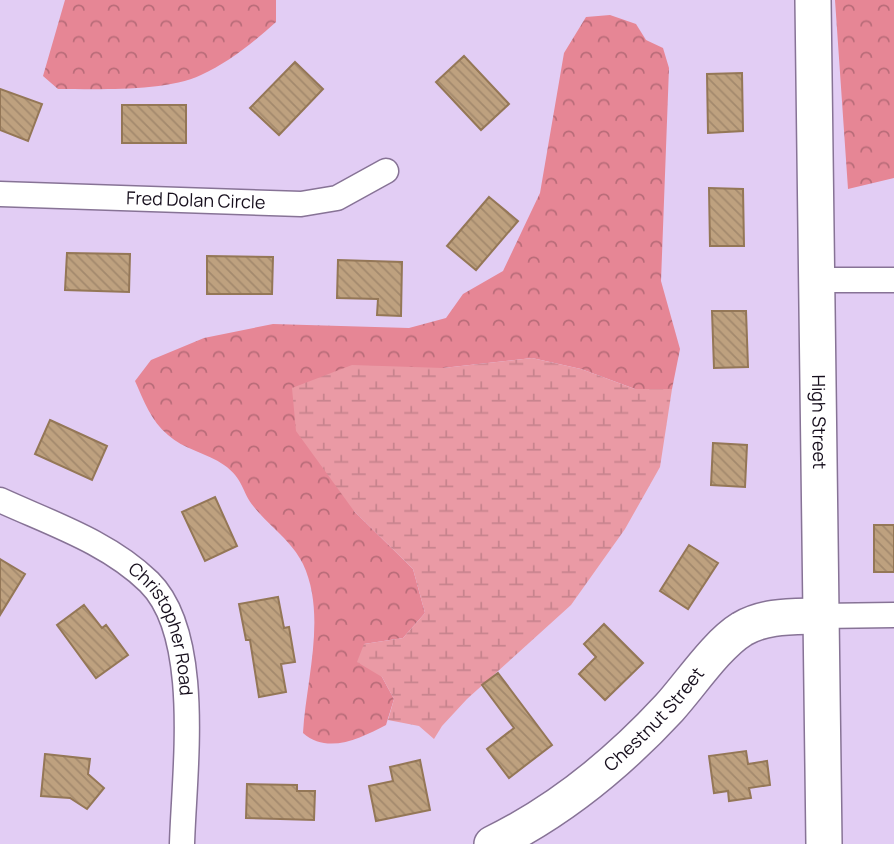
<svg xmlns="http://www.w3.org/2000/svg" width="894" height="844" viewBox="0 0 894 844" font-family="Manrope,sans-serif">
<style>
.forest{fill:url(#forest-crowns)}
.wetland{fill:url(#wetland-marsh)}
.building{fill:url(#building-back-hatch);stroke:#947757;stroke-width:2}
.lines{fill:none;stroke-linecap:round;stroke-linejoin:round}
.street-casing{stroke:#877396;stroke-width:27}
.secondary-casing{stroke:#877396;stroke-width:38}
.street{stroke:#fff;stroke-width:24}
.secondary{stroke:#fff;stroke-width:35}
.labels{text-anchor:middle;stroke-width:6;stroke-linejoin:round;paint-order:stroke}
.street-label{font-size:18px;fill:#170f1d;stroke:#faf5fe}
</style>
<defs>
<pattern id="forest-crowns" width="20" height="18" patternUnits="userSpaceOnUse" patternTransform="scale(1.75)"><rect width="20" height="18" fill="#e68695"/><path d="M2 6a3 3 0 1 1 6 0M12 15a3 3 0 1 1 6 0" fill="none" stroke="#b96c79"/></pattern>
<pattern id="wetland-marsh" width="20" height="14" patternUnits="userSpaceOnUse" patternTransform="scale(1.75)"><rect width="20" height="14" fill="#ea9aa5"/><path d="M1 5h8M5 5V1M11 12h8M15 12V8" fill="none" stroke="#c8848e"/></pattern>
<pattern id="building-back-hatch" width="6" height="6" patternUnits="userSpaceOnUse" patternTransform="scale(1.75)"><rect width="6" height="6" fill="#bea17f"/><path d="M-1 5l2 2M0 0l6 6M5-1l2 2" fill="none" stroke="#a3896d"/></pattern>
</defs>
<rect width="100%" height="100%" fill="#e2cdf4"/>
<!-- forest -->
<path class="forest" d="M 65,0 L 276,0 L 276,22 C 254,42 228,63 201,75 C 166,92 97,89 58,89 L 43,76 Z
M 835,0 L 894,0 L 894,178 L 848,189 Z
M 610,15 L 636,24 L 646,40 L 663,48 L 669,68 L 661,281 L 680,349 L 672,389 L 635,389 L 581,369 L 532,358 L 443,368 L 354,511 L 413,569 L 425,613 L 403,638 L 364,644 L 394,699 L 386,725 C 361,738 328,755 303,733 C 306,680 327,615 303,564 C 292,541 270,527 254,507 C 241,491 244,479 224,465 C 207,453 183,449 168,435 C 151,421 144,401 135,381 L 151,360 L 204,338 L 273,324 L 409,328 L 446,318 L 463,294 L 503,271 L 540,193 L 564,53 L 586,17 Z"/>
<!-- wetland -->
<path class="wetland" d="M 532,358 L 581,369 L 635,389 L 672,389 L 660,467 L 625,529 L 571,605 L 467,699 L 442,726 L 434,739 L 419,726 L 388,720 L 394,699 L 382,677 L 357,662 L 364,644 L 403,638 L 425,613 L 413,569 L 354,511 L 296,431 L 292,388 L 352,365 L 443,368 Z"/>
<!-- building -->
<path class="building" d="M 464,56 L 509,104 L 481,130 L 436,82 Z
M 295,62 L 323,89 L 279,135 L 250,108 Z
M 742,73 L 743,131 L 708,133 L 707,74 Z
M 0,89 L 42,104 L 28,141 L 0,130 Z
M 122,105 L 186,105 L 186,143 L 122,143 Z
M 709,188 L 743,189 L 744,246 L 710,246 Z
M 489,197 L 518,221 L 476,270 L 447,246 Z
M 67,253 L 130,254 L 129,292 L 65,290 Z
M 207,256 L 273,257 L 272,294 L 207,294 Z
M 338,260 L 402,262 L 401,316 L 377,315 L 378,299 L 337,298 Z
M 712,311 L 746,311 L 748,367 L 714,368 Z
M 50,420 L 107,446 L 92,480 L 35,454 Z
M 713,443 L 747,445 L 745,487 L 711,485 Z
M 215,497 L 237,546 L 205,561 L 182,512 Z
M 874,525 L 894,525 L 894,572 L 874,572 Z
M 689,545 L 718,563 L 688,609 L 660,591 Z
M 0,559 L 25,574 L 0,615 Z
M 278,597 L 284,628 L 289,627 L 295,662 L 281,664 L 286,692 L 259,697 L 250,640 L 246,640 L 239,604 Z
M 84,605 L 102,628 L 106,625 L 128,655 L 96,678 L 57,625 Z
M 604,624 L 643,663 L 605,700 L 579,674 L 596,657 L 584,644 Z
M 498,673 L 552,745 L 509,778 L 487,749 L 514,728 L 482,685 Z
M 746,751 L 748,764 L 767,761 L 770,785 L 749,788 L 751,798 L 729,801 L 728,791 L 714,793 L 709,756 Z
M 45,754 L 90,759 L 88,774 L 104,788 L 87,809 L 70,798 L 41,796 Z
M 420,760 L 430,810 L 376,821 L 369,786 L 393,781 L 390,767 Z
M 247,784 L 297,785 L 297,791 L 315,791 L 314,820 L 246,818 Z"/>
<g class="lines">
<defs>
<g id="street">
<path id="s1" d="M 0,194 L 301,204 L 337,198 L 386,171"/>
<path d="M 814,280 L 894,280"/>
<path id="s2" d="M 0,500 C 50,523 108,542 149,582 C 203,635 184,772 182,844"/>
<path d="M 820,616 L 894,615"/>
</g>
<g id="secondary">
<path id="s3" d="M 813,0 L 824,844"/>
<path id="s4" d="M 492,844 C 560,811 618,763 669,708 C 690,685 716,645 742,629 C 766,615 793,617 820,616"/>
</g>
</defs>
<!-- street casing -->
<use href="#street" class="street-casing"/>
<!-- secondary casing -->
<use href="#secondary" class="secondary-casing"/>
<!-- street -->
<use href="#street" class="street"/>
<!-- secondary -->
<use href="#secondary" class="secondary"/>
</g>
<g class="labels">
<!-- street labels -->
<g class="street-label">
<text dy="6" stroke="none"><textPath href="#s1" startOffset="196">Fred Dolan Circle</textPath></text>
<text dy="6" stroke="none"><textPath href="#s3" startOffset="422">High Street</textPath></text>
<text dy="6" stroke="none"><textPath href="#s2" startOffset="220">Christopher Road</textPath></text>
<text dy="6" stroke="none"><textPath href="#s4" startOffset="206">Chestnut Street</textPath></text>
</g>
</g>
</svg>
